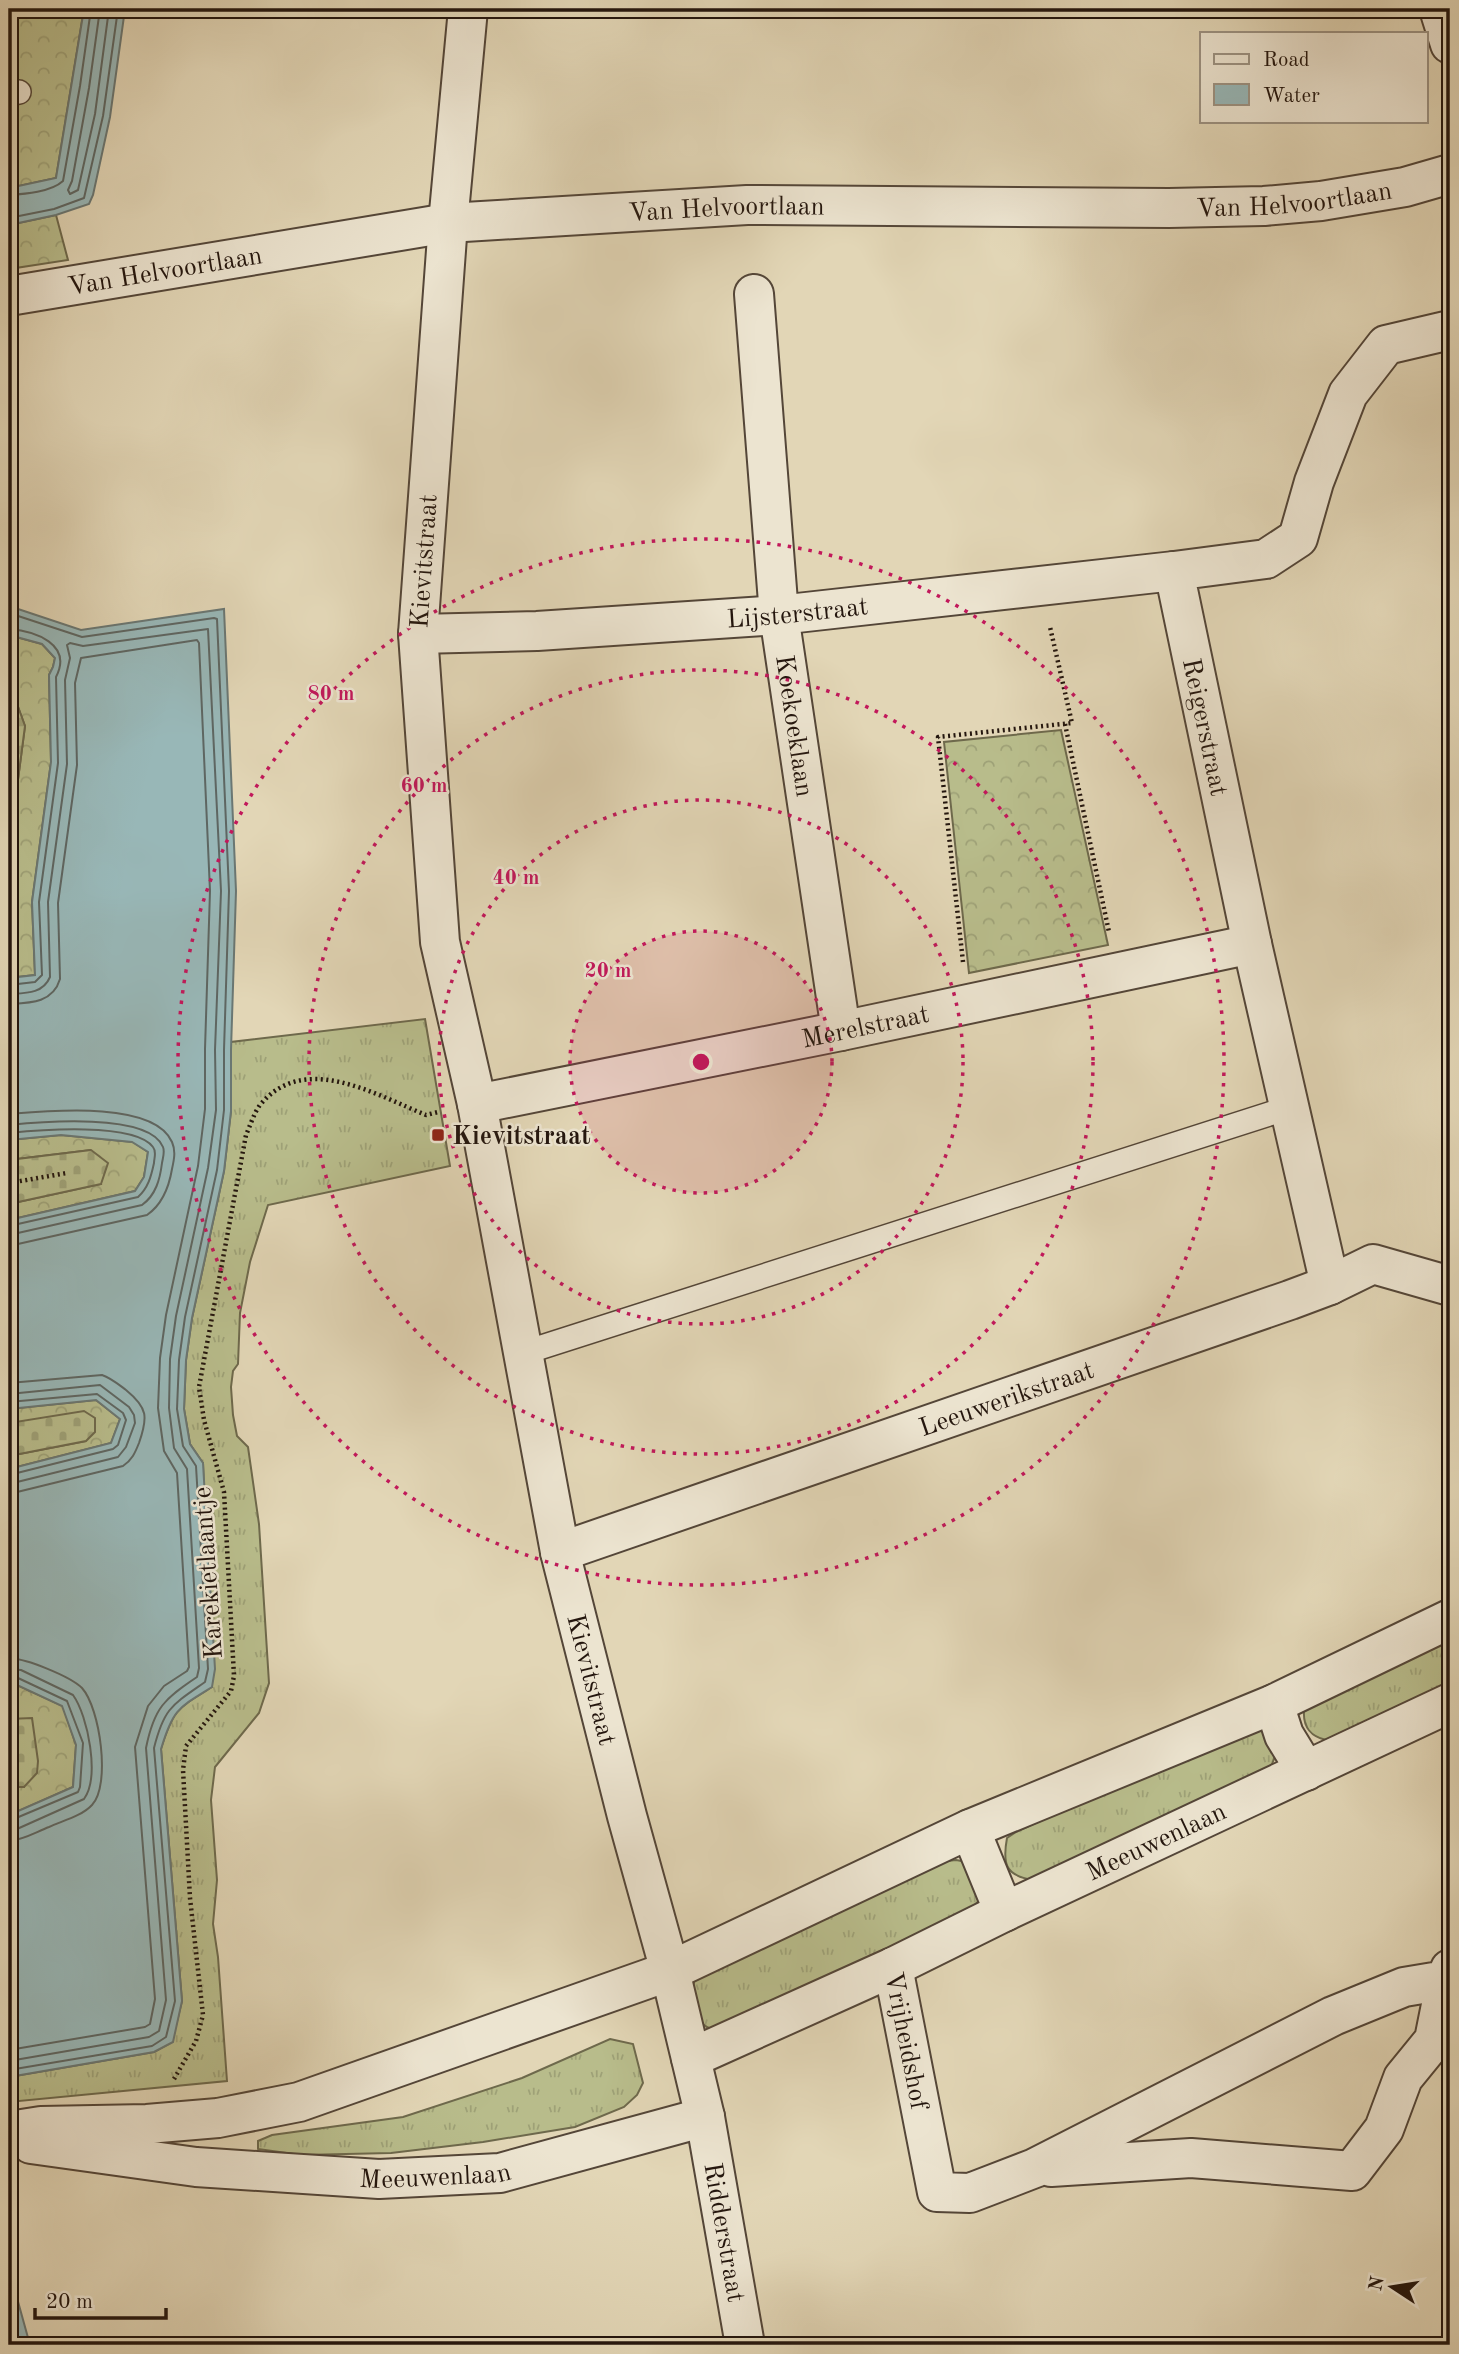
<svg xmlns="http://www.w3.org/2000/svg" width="1459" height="2354" viewBox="0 0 1459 2354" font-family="'Old Standard TT',serif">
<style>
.grass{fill:url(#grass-tufts);stroke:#6e694c;stroke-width:2}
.forest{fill:url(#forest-crowns);stroke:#6e694c;stroke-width:2}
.cemetery{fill:url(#cemetery-stones);stroke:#6e694c;stroke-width:2}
.water{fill:#98b7b7;stroke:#6a7773;stroke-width:2}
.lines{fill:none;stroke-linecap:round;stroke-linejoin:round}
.shore{stroke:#5e6662;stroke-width:2}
.lane-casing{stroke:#544638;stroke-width:26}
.street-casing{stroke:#544638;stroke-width:42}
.path{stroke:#24160e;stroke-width:4.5;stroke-dasharray:2 3.5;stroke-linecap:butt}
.lane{stroke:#ece4d0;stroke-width:23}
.street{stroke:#ece4d0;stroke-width:38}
.ring{fill:none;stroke:#c2185b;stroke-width:3.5;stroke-dasharray:3.5 7}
.poi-dot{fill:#8f2418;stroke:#ece4d0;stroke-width:2.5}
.labels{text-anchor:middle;stroke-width:5;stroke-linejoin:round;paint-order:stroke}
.street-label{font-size:26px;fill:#24160e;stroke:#ece4d0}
.poi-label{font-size:26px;font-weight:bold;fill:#24160e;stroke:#ece4d0;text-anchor:start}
.centre{fill:#c2185b;stroke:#ece4d0;stroke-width:3.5}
.ring-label{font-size:21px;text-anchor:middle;font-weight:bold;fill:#c2185b;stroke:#ece4d0;stroke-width:5;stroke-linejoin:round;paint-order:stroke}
</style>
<defs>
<pattern id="grass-tufts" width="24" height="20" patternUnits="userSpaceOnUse" patternTransform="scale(1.75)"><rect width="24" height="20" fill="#b8bc8b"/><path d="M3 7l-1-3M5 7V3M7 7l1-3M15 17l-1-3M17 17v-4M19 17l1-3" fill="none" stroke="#9ea177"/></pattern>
<pattern id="forest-crowns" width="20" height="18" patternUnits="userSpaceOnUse" patternTransform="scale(1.75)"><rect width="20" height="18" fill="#b8bc8b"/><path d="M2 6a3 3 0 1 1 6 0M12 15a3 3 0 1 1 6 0" fill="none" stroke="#9ea177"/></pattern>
<pattern id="cemetery-stones" width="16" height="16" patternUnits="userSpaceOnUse" patternTransform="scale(1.75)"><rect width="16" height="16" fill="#b8bc8b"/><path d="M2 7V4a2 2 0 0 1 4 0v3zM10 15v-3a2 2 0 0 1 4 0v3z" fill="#9ea177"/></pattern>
</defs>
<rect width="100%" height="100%" fill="#e2d6b6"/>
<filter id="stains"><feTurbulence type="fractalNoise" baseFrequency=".00286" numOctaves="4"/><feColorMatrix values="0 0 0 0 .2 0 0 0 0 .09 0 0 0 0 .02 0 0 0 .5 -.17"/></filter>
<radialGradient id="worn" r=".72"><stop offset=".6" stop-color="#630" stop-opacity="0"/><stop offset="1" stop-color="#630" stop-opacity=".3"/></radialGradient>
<!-- grass -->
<path class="grass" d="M 425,1019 L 450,1166 L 268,1205 L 250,1262 L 240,1313 L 238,1364 L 233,1371 L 231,1387 L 233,1415 L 237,1436 L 248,1447 L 259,1524 L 269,1683 L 259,1713 L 215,1767 L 211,1800 L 217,1880 L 213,1924 L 218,1957 L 227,2081 L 9,2102 L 9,2077 L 154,2052 L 172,2042 L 182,2001 L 161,1749 C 173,1709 178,1708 212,1687 L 203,1463 L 190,1444 L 184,1409 L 186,1360 L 192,1318 L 224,1171 L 231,1111 L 231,1042 Z
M 1450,1636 L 1450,1682 L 1326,1740 C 1310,1736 1303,1727 1304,1711 Z
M 1256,1727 L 1266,1732 L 1276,1754 L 1272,1764 L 1265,1772 L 1034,1880 C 1006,1876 1002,1865 1007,1838 L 1016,1832 L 1243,1728 Z
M 956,1860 L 967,1862 L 981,1898 L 970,1911 L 714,2030 C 691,2023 687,1997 696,1977 L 947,1861 Z
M 610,2039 L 633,2044 L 643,2083 L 637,2095 L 624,2107 L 575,2127 L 483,2142 L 391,2153 L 301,2155 L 258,2149 L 258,2141 L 272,2135 L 403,2117 L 522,2078 Z"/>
<!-- forest -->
<path class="forest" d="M 9,9 L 84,9 L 56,178 L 9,188 Z
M 56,215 L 68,260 L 9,269 L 9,225 Z
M 9,635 L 42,644 L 55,658 L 53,667 L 49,675 L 51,762 L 32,902 L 35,975 L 9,978 L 9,848 L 25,726 L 9,682 Z
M 1061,730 L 1108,945 L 969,973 L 944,742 Z
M 61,1135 L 133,1142 L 148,1152 L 144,1177 L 135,1191 L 9,1220 L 9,1204 L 101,1184 L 90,1150 L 9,1160 L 9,1140 Z
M 96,1400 L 120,1419 L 111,1443 L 9,1469 L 9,1456 L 86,1441 L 9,1423 L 9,1409 Z
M 15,1684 L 63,1706 L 76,1745 L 73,1787 L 10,1815 L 9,1787 L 24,1787 L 32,1719 L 9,1719 L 9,1685 Z"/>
<!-- cemetery -->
<path class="cemetery" d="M 9,682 L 25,726 L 9,848 Z
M 91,1150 L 108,1163 L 101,1184 L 9,1204 L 9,1160 Z
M 84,1411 L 95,1418 L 95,1432 L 86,1441 L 9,1456 L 9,1423 Z
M 32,1718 L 38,1761 L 37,1773 L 24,1787 L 9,1787 L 9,1719 Z"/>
<!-- water -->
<path class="water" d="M 84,9 L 125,9 L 110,117 L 93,195 L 89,204 L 56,215 L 9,225 L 9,188 L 56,178 Z
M 9,606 L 81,630 L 224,609 L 236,891 L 231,1050 L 231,1111 L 224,1171 L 192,1318 L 186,1360 L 184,1409 L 190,1444 L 203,1463 L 215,1669 L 212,1687 C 178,1708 173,1709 161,1749 L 182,2001 L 173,2042 L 154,2052 L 9,2077 L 9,1815 L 73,1787 L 76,1745 L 62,1706 L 15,1684 L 9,1685 L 9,1469 L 111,1443 L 120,1419 L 96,1400 L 9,1409 L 9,1220 L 135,1191 L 144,1177 L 148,1152 L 132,1142 L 61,1135 L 9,1140 L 9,978 L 35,975 L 32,902 L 51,762 L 49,675 L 53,667 L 55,658 L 42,644 L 9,635 Z
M 9,2269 L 30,2345 L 9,2345 Z"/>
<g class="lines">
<!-- shore -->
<path class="shore" d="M 100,9 L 89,88 L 72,181 L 68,190 L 70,194 L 78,190 L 95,114 L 109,9
M 9,195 C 25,194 51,192 63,181 L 80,86 L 91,9
M 9,218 L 54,209 L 84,198 L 103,116 L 118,9
M 9,613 L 82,637 L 214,618 L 217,619 L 229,891 L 224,1050 L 224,1110 L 217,1170 L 185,1317 L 179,1360 L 177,1409 L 183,1446 L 196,1466 L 208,1669 L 205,1682 C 172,1705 164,1708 154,1748 L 175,2001 L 166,2037 L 152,2046 L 9,2070
M 9,629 C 35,631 73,644 56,677 L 58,763 L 39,902 L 42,975 L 35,982 L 9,985
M 9,994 C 25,993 43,994 50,977 L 48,902 L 67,764 L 65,680 L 70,658 L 67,645 L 70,643 L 83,646 L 208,629 L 221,891 L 215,1050 L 216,1110 L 208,1168 L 176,1316 L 170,1359 L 169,1408 L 174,1448 L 187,1469 L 199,1668 L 197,1677 C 164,1699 154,1708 146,1748 L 166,2000 L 159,2031 L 149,2037 L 9,2061
M 9,1004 C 30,1003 53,1003 60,979 L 58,903 L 77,765 L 75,683 L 81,658 L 197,640 L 199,643 L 210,891 L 205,1049 L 205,1109 L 198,1166 L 166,1315 L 160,1358 L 158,1408 L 164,1451 L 177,1473 L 189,1667 L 187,1671 L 164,1686 L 148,1706 L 135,1747 L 155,1999 L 150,2024 L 145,2027 L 9,2050
M 9,1114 C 46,1111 154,1100 172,1142 C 176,1151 174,1160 172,1169 C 169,1187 163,1204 147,1215 L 9,1246
M 9,1125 C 39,1122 149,1112 163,1147 C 165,1152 163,1157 162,1163 C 160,1179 156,1195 142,1205 L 9,1235
M 9,1133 C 39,1130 134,1122 153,1147 C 157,1152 154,1158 154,1163 C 151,1177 148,1188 138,1197 L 9,1226
M 9,1383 L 102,1375 C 111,1378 118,1384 126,1390 C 148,1408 148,1417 139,1443 C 135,1453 132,1460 123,1466 L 9,1494
M 9,1394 L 100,1385 L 129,1407 L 134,1415 L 135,1423 L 126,1447 L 118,1457 L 9,1484
M 9,1402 L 97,1394 L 123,1413 L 126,1420 L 118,1445 L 113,1449 L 9,1475
M 9,1659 C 24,1657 71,1677 82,1688 C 100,1708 111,1785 92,1805 C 82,1816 62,1821 49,1827 C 36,1832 23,1840 9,1841
M 9,1669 L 21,1670 L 73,1695 C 88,1716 100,1777 84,1799 L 17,1829 L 9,1830
M 9,1678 L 18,1678 L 67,1701 L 83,1743 L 80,1787 L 78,1792 L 9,1821"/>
<defs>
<path id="lane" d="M 9,94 L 19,92
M 523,1353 L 1291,1107"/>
<g id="street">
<path id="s1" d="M 468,9 L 448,223 L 418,634 L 440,942 L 477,1104 L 560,1552 L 627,1816 L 670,1971 L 705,2117 L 745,2345"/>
<path d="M 1439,9 L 1450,44"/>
<path id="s2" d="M 754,294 L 779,615 L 841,1031"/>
<path id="s3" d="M 9,296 L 448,223 L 747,205 L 1169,208 L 1264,206 L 1321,201 L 1405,187 L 1450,174"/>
<path id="s4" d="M 418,634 L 537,631 L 779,615 L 1174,571"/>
<path id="s5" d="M 477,1104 L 841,1031 L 1252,944"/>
<path d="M 1330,1285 L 1252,944 L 1174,571 L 1266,559 L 1298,538 L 1314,482 L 1348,394 L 1386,345 L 1450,330"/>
<path id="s6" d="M 560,1552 L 1290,1300 L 1330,1285 L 1373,1264 L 1450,1286"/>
<path d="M 1274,1704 L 1284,1735 L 1306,1771"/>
<path d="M 970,1829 L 1004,1912"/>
<path id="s7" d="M 893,1967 L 937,2192 L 970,2193 L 1035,2168 L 1333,2016 L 1404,1987 L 1446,1980 L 1450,1969"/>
<path id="s8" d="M 691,2058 L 893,1967 L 1004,1912 L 1450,1703"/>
<path d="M 9,2131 L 41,2126 L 147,2124 L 218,2118 L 299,2102 L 670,1971 L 970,1829 L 1274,1704 L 1450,1619"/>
<path id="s9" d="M 31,2144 L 196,2167 L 379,2179 L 500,2173 L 705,2117"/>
<path d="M 1051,2167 L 1191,2158 L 1352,2171 L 1384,2129 L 1403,2078 L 1434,2040 L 1446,1980"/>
</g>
</defs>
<!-- lane casing -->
<use href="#lane" class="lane-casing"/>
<!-- street casing -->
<use href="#street" class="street-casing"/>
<!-- path -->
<path class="path" d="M 1065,724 L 1109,932
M 963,962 L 938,737 L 1072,723 L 1050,627
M 9,1183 L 67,1173
M 9,1751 L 10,1751
M 174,2079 L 196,2041 L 203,2015 L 190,1898 L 183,1770 L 186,1746 L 231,1691 L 234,1676 L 224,1492 L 204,1420 L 199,1387 L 246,1135 C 250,1126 254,1113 260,1105 C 304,1051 376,1095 426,1115 L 438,1112"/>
<!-- lane -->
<use href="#lane" class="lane"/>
<!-- street -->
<use href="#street" class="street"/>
</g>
<!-- distance rings -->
<circle cx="701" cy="1062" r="131" fill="#c2185b" fill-opacity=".12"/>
<g class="ring">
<circle cx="701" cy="1062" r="131"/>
<circle cx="701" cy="1062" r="262"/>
<circle cx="701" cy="1062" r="392"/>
<circle cx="701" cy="1062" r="523"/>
</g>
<!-- markers -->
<rect class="poi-dot" x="431" y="1128" width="14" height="14" rx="3.5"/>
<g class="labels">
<!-- street labels -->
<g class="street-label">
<text dy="9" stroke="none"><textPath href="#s3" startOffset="1292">Van Helvoortlaan</textPath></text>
<text dy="9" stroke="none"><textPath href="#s3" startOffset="724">Van Helvoortlaan</textPath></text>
<text dy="9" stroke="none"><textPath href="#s3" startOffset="158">Van Helvoortlaan</textPath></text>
<text transform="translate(423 561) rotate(-86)" y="9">Kievitstraat</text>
<text dy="9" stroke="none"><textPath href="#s4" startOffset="380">Lijsterstraat</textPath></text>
<text dy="9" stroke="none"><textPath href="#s2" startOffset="434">Koekoeklaan</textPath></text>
<text transform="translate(1206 727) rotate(78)" y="9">Reigerstraat</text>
<text dy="9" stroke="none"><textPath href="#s5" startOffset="396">Merelstraat</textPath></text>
<text dy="9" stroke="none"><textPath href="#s6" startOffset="472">Leeuwerikstraat</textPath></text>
<text transform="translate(207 1573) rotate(-94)" y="9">Karekietlaantje</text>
<text dy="9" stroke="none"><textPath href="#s1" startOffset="1689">Kievitstraat</textPath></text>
<text dy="9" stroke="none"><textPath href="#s8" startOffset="513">Meeuwenlaan</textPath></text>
<text dy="9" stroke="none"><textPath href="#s7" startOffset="75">Vrijheidshof</textPath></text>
<text dy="9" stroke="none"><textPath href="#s9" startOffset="406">Meeuwenlaan</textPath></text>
<text dy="9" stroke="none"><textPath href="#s1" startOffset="2258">Ridderstraat</textPath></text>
</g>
<!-- poi labels -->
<g class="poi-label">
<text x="452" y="1144">Kievitstraat</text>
</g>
</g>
<circle cx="701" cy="1062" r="10" class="centre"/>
<g class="ring-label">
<text x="331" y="700">80 m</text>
<text x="424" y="792">60 m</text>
<text x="516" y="884">40 m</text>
<text x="608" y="977">20 m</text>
</g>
<!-- margin -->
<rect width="1459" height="2354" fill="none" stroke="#e2d6b6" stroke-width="35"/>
<rect x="10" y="10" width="1438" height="2333" fill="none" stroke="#24160e" stroke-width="3.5"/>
<rect x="18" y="18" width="1424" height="2319" fill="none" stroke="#24160e" stroke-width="2"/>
<!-- legend -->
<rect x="1200" y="32" width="228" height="91" fill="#ece4d0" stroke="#9c9282" stroke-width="2"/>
<rect x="1214" y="54" width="35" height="10" fill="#ece4d0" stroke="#9c9282" stroke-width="2"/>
<text x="1263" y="66" font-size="21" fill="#24160e">Road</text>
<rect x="1214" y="84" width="35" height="21" fill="#98b7b7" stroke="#9c9282" stroke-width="2"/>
<text x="1263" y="102" font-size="21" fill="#24160e">Water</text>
<!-- north arrow -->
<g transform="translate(1392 2287) rotate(282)" stroke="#ece4d0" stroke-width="5" paint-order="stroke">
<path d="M0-5L12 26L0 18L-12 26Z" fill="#24160e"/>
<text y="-10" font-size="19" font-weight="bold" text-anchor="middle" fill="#24160e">N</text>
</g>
<!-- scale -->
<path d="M35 2308v10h131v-10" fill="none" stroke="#24160e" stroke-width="3.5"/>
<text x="46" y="2308" font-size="21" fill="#24160e" stroke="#ece4d0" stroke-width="5" paint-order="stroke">20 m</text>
<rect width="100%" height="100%" filter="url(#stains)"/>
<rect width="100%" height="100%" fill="url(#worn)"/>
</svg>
